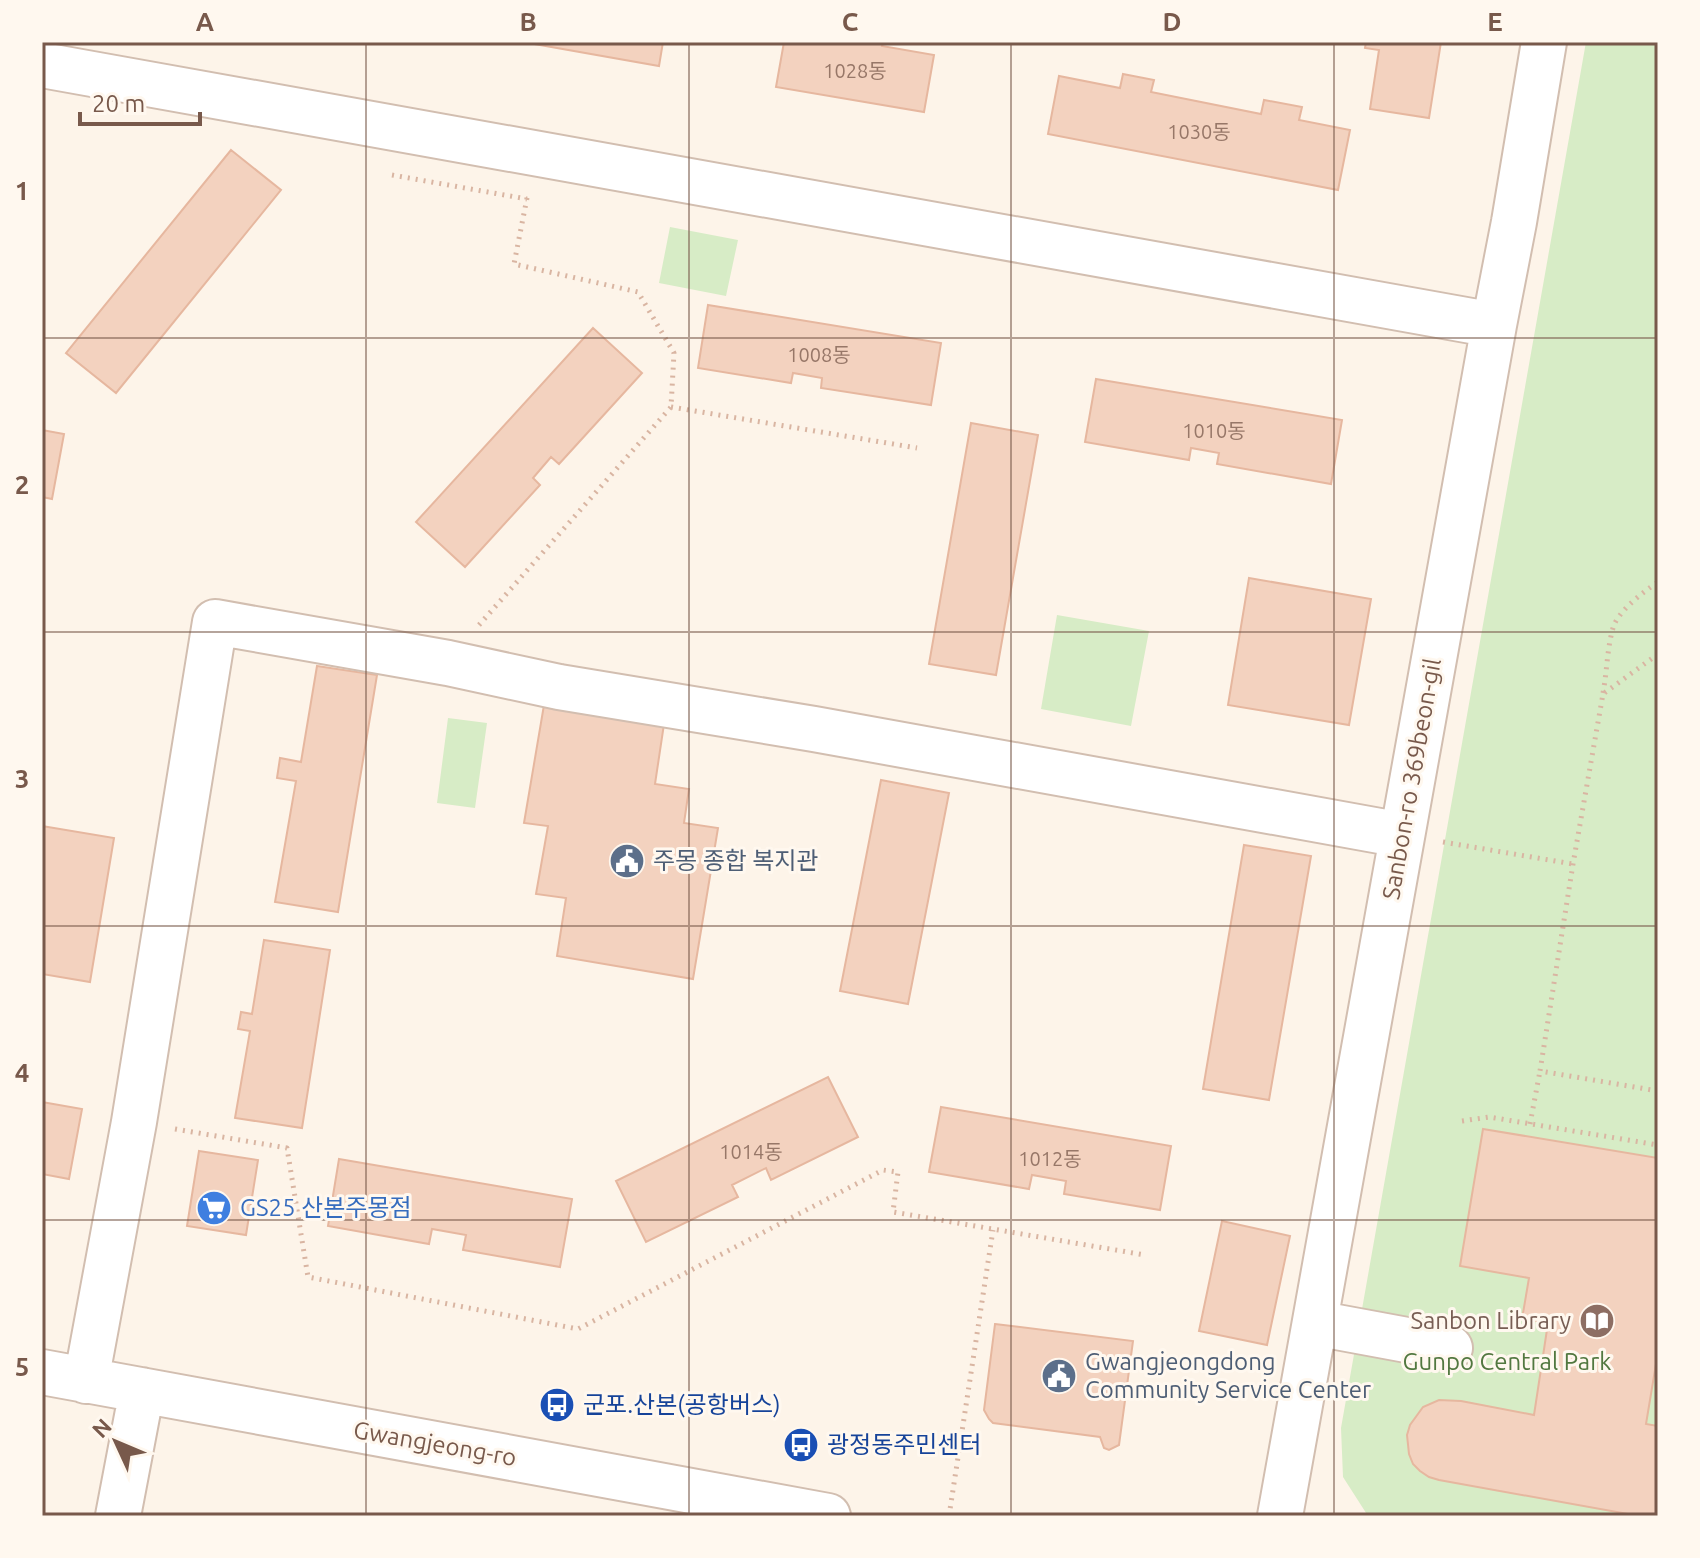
<svg xmlns="http://www.w3.org/2000/svg" width="1700" height="1558" viewBox="0 0 1700 1558" font-family="Ubuntu,'Noto Sans KR',sans-serif">
<style>
.green{fill:#d7ecc6}
.building{fill:#f3d2bf;stroke:#e6b79f;stroke-width:2}
.lines{fill:none;stroke-linecap:round;stroke-linejoin:round}
.minor-casing{stroke:#d2beb0;stroke-width:48}
.path{stroke:#d9b5a2;stroke-width:5;stroke-dasharray:2 6;stroke-linecap:butt}
.minor{stroke:#fff;stroke-width:44}
.grid{fill:none;stroke:#78594b;stroke-width:2;stroke-opacity:0.55}
.labels{text-anchor:middle;stroke-width:6;stroke-linejoin:round;paint-order:stroke}
.number-label{font-size:20px;fill:#977768}
.street-label{font-size:24px;fill:#78594b;stroke:#fff8ef}
.service-label{font-size:24px;fill:#4e5e75;stroke:#fff8ef;text-anchor:start}
.shop-label{font-size:24px;fill:#366cbe;stroke:#fff8ef;text-anchor:start}
.education-label{font-size:24px;fill:#785e54;stroke:#fff8ef;text-anchor:end}
.park-label{font-size:24px;fill:#527840;stroke:#fff8ef}
.transit-label{font-size:24px;fill:#164399;stroke:#fff8ef;text-anchor:start}
.neatline{fill:none;stroke:#78594b;stroke-width:3}
.grid-label{font-size:26px;text-anchor:middle;font-weight:bold;fill:#78594b}
</style>
<rect width="100%" height="100%" fill="#fdf4e9"/>
<!-- green -->
<path class="green" d="M 1586,42 L 1658,42 L 1658,1516 L 1368,1516 L 1343,1477 L 1341,1428 Z
M 670,227 L 738,240 L 726,296 L 659,283 Z
M 1057,615 L 1149,631 L 1131,726 L 1041,709 Z
M 448,718 L 487,723 L 475,808 L 437,803 Z"/>
<!-- building -->
<path class="building" d="M 523,42 L 663,42 L 659,66 Z
M 784,42 L 883,42 L 882,46 L 934,55 L 924,112 L 776,87 Z
M 1366,42 L 1441,42 L 1429,118 L 1370,109 L 1379,50 L 1365,48 Z
M 1123,74 L 1154,80 L 1151,92 L 1261,114 L 1264,100 L 1302,107 L 1299,120 L 1350,130 L 1338,190 L 1048,134 L 1059,76 L 1120,88 Z
M 231,150 L 281,190 L 116,393 L 66,353 Z
M 708,305 L 941,343 L 931,405 L 821,388 L 822,378 L 793,373 L 791,383 L 698,368 Z
M 593,328 L 642,373 L 559,464 L 551,457 L 533,478 L 540,485 L 465,567 L 416,522 Z
M 1096,379 L 1342,420 L 1331,484 L 1217,464 L 1219,453 L 1191,448 L 1189,460 L 1085,442 Z
M 971,423 L 1038,435 L 996,675 L 929,664 Z
M 42,430 L 64,434 L 52,499 L 42,497 Z
M 1249,578 L 1371,599 L 1349,725 L 1228,705 Z
M 317,666 L 377,675 L 338,912 L 275,902 L 296,781 L 277,778 L 280,758 L 301,762 Z
M 544,705 L 664,724 L 655,784 L 689,789 L 684,823 L 718,828 L 693,979 L 557,956 L 566,898 L 536,894 L 548,826 L 524,823 Z
M 881,780 L 949,793 L 908,1004 L 840,991 Z
M 42,826 L 114,838 L 90,982 L 42,974 Z
M 1244,845 L 1311,856 L 1269,1100 L 1203,1089 Z
M 264,940 L 330,950 L 302,1128 L 235,1118 L 250,1031 L 238,1029 L 241,1012 L 252,1014 Z
M 828,1077 L 858,1137 L 771,1180 L 766,1168 L 732,1185 L 738,1197 L 646,1242 L 616,1181 Z
M 42,1102 L 82,1109 L 69,1179 L 42,1174 Z
M 941,1107 L 1171,1146 L 1160,1210 L 1064,1194 L 1066,1181 L 1032,1175 L 1029,1189 L 929,1172 Z
M 1483,1129 L 1658,1158 L 1658,1352 L 1646,1424 L 1658,1426 L 1658,1501 L 1656,1516 L 1639,1516 L 1439,1480 L 1429,1477 L 1420,1471 L 1413,1464 L 1409,1454 L 1407,1435 L 1410,1425 L 1423,1407 L 1439,1400 L 1461,1401 L 1534,1415 L 1548,1323 L 1522,1319 L 1529,1278 L 1460,1266 Z
M 199,1151 L 258,1160 L 246,1235 L 187,1226 Z
M 339,1159 L 572,1199 L 560,1267 L 463,1250 L 466,1235 L 432,1229 L 429,1244 L 328,1226 Z
M 1222,1221 L 1290,1236 L 1267,1345 L 1199,1331 Z
M 995,1324 L 1133,1341 L 1119,1445 L 1109,1450 L 1104,1448 L 1100,1437 L 993,1423 L 989,1419 L 984,1410 Z"/>
<g class="lines">
<defs>
<path id="minor" d="M 42,65 L 1494,325
M 1315,1323 L 1450,1348
M 42,1372 L 828,1516
M 86,1381 L 134,1122 L 215,622 L 448,663 L 559,687 L 814,729 L 1402,835
M 118,1516 L 142,1390
M 1280,1516 L 1494,325 L 1514,222 L 1544,42"/>
</defs>
<!-- minor casing -->
<use href="#minor" class="minor-casing"/>
<!-- path -->
<path class="path" d="M 392,175 L 527,199
M 671,407 L 917,448
M 479,625 L 671,407 L 674,353 L 638,292 L 514,264 L 528,193
M 1658,654 L 1603,694 L 1573,864 L 1540,1071 L 1658,1091
M 1603,693 C 1607,672 1607,649 1613,628 C 1618,611 1643,592 1658,582
M 1443,842 L 1573,864
M 1462,1121 L 1489,1117 L 1658,1145
M 1530,1124 L 1540,1071
M 175,1129 L 287,1148 L 308,1277 L 578,1329 L 883,1170 L 898,1172 L 893,1212 L 1145,1255
M 1654,1374 L 1658,1374
M 949,1516 L 993,1230"/>
<!-- minor -->
<use href="#minor" class="minor"/>
</g>
<!-- grid -->
<path class="grid" d="M 366,42 L 366,1516M 689,42 L 689,1516M 1011,42 L 1011,1516M 1334,42 L 1334,1516M 42,338 L 1658,338M 42,632 L 1658,632M 42,926 L 1658,926M 42,1220 L 1658,1220"/>
<!-- icons -->
<defs>
<symbol id="civic-disc" viewBox="-11 -11 22 22"><circle r="9.5" fill="#5c6f8a" stroke="#fff8ef"/><path d="M-.6-6.5H3V-4.5H.6V-3L4-1V1h2V6H-6V1h2V-1L-.6-3ZM-1.2 2.5V6h2.4V2.5Z" fill="#fff"/></symbol>
<symbol id="supermarket-disc" viewBox="-11 -11 22 22"><circle r="9.5" fill="#3f7fe0" stroke="#fff8ef"/><path d="M-6-5.5h2.5l.6 2H6L4.5 2H-2.5L-4.4-4H-6ZM-1.5 3.2a1.3 1.3 0 1 0 .1 0ZM3 3.2a1.3 1.3 0 1 0 .1 0Z" fill="#fff"/></symbol>
<symbol id="library-disc" viewBox="-11 -11 22 22"><circle r="9.5" fill="#8d6e63" stroke="#fff8ef"/><path d="M-6-4Q-3-5.5-.7-3.5V5Q-3 3-6 4ZM6-4Q3-5.5 .7-3.5V5Q3 3 6 4Z" fill="#fff"/></symbol>
<symbol id="bus-disc" viewBox="-11 -11 22 22"><circle r="9.5" fill="#1a4fb4" stroke="#fff8ef"/><path d="M-5-6H5V4H4V6H2V4H-2V6H-4V4H-5ZM-3.5-4V0h7V-4ZM-3.5 1.2v1.5H-2V1.2ZM2 1.2v1.5H3.5V1.2Z" fill="#fff"/></symbol>
</defs>
<g fill-rule="evenodd">
<use href="#civic-disc" x="607" y="841" width="40" height="40"/>
<use href="#supermarket-disc" x="194" y="1188" width="40" height="40"/>
<use href="#library-disc" x="1577" y="1301" width="40" height="40"/>
<use href="#civic-disc" x="1039" y="1356" width="40" height="40"/>
<use href="#bus-disc" x="537" y="1385" width="40" height="40"/>
<use href="#bus-disc" x="781" y="1425" width="40" height="40"/>
</g>
<g class="labels">
<!-- number labels -->
<g class="number-label">
<text x="855" y="78">1028동</text>
<text x="1199" y="139">1030동</text>
<text x="819" y="362">1008동</text>
<text x="1214" y="438">1010동</text>
<text x="751" y="1159">1014동</text>
<text x="1050" y="1166">1012동</text>
</g>
<!-- street labels -->
<g class="street-label">
<text transform="translate(1412 779) rotate(-80)" y="8">Sanbon-ro 369beon-gil</text>
<text transform="translate(435 1444) rotate(10)" y="8">Gwangjeong-ro</text>
</g>
<!-- service labels -->
<g class="service-label">
<text x="653" y="869">주몽 종합 복지관</text>
<text x="1085" y="1370">Gwangjeongdong<tspan x="1085" dy="28">Community Service Center</tspan></text>
</g>
<!-- shop labels -->
<g class="shop-label">
<text x="240" y="1216">GS25 산본주몽점</text>
</g>
<!-- education labels -->
<g class="education-label">
<text x="1571" y="1329">Sanbon Library</text>
</g>
<!-- park labels -->
<g class="park-label">
<text x="1507" y="1370">Gunpo Central Park</text>
</g>
<!-- transit labels -->
<g class="transit-label">
<text x="583" y="1413">군포.산본(공항버스)</text>
<text x="827" y="1453">광정동주민센터</text>
</g>
</g>
<!-- border -->
<rect width="1700" height="1558" fill="none" stroke="#fff8ef" stroke-width="88"/>
<!-- north arrow -->
<g transform="translate(116 1442) rotate(314)" stroke="#fff8ef" stroke-width="6" paint-order="stroke">
<path d="M0-6L14 30L0 20L-14 30Z" fill="#78594b"/>
<text y="-12" font-size="22" font-weight="bold" text-anchor="middle" fill="#78594b">N</text>
</g>
<!-- scale -->
<path d="M80 112v12h120v-12" fill="none" stroke="#78594b" stroke-width="4"/>
<text x="92" y="112" font-size="24" fill="#78594b" stroke="#fff8ef" stroke-width="6" paint-order="stroke">20 m</text>
<rect x="44" y="44" width="1612" height="1470" class="neatline"/>
<g class="grid-label">
<text x="205" y="31">A</text>
<text x="528" y="31">B</text>
<text x="850" y="31">C</text>
<text x="1172" y="31">D</text>
<text x="1495" y="31">E</text>
<text x="22" y="200">1</text>
<text x="22" y="494">2</text>
<text x="22" y="788">3</text>
<text x="22" y="1082">4</text>
<text x="22" y="1376">5</text>
</g>
</svg>
